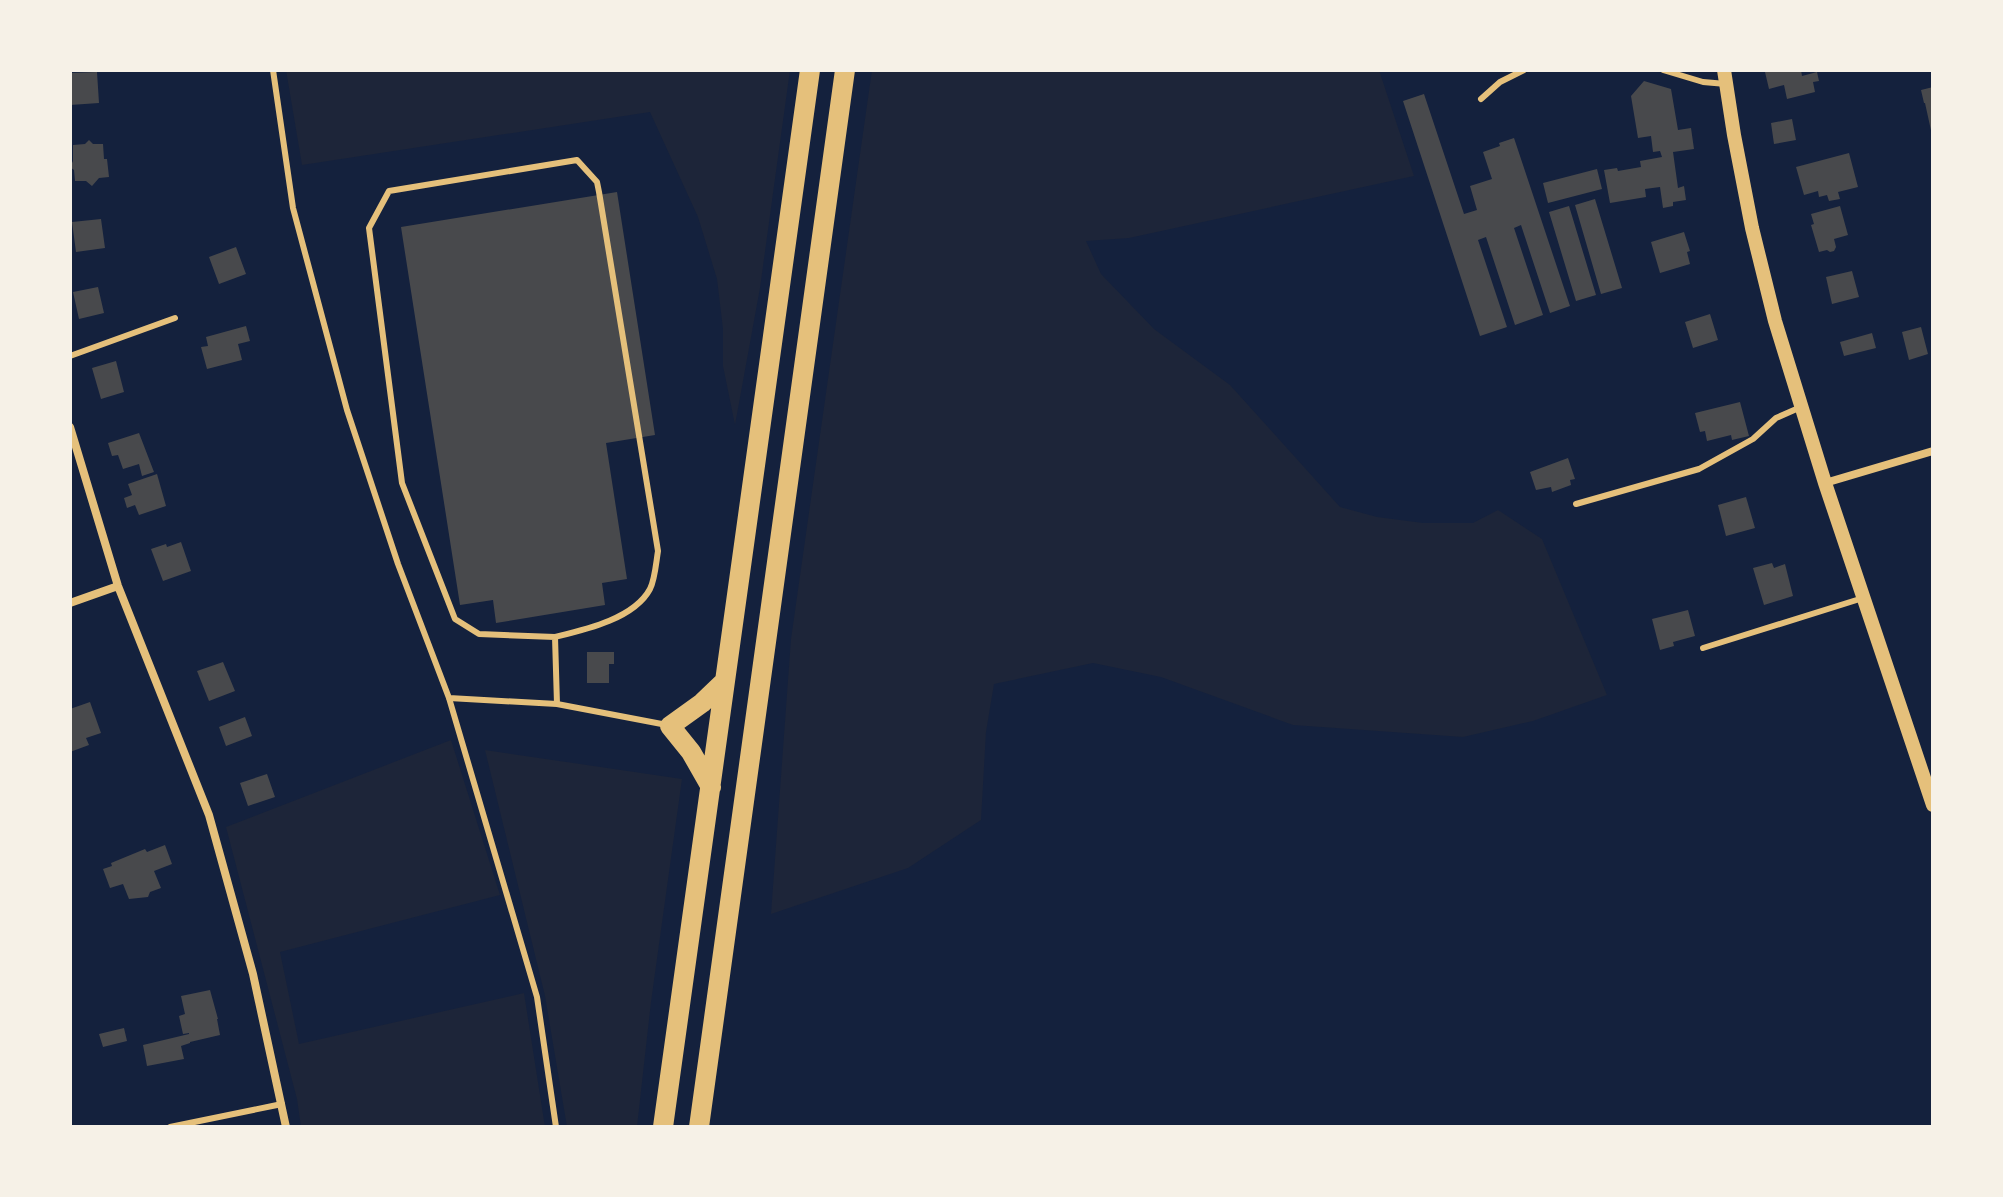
<svg xmlns="http://www.w3.org/2000/svg" width="2003" height="1197" viewBox="0 0 2003 1197" font-family="Arial,sans-serif">
<style>
.green{fill:#1d2539}
.building{fill:#48494c}
.lines{fill:none;stroke-linecap:round;stroke-linejoin:round}
.service{stroke:#e5c07b;stroke-width:6}
.minor{stroke:#e5c07b;stroke-width:8}
.tertiary{stroke:#e5c07b;stroke-width:14}
.primary{stroke:#e5c07b;stroke-width:20}
</style>
<rect width="100%" height="100%" fill="#14213d"/>
<!-- green -->
<path class="green" d="M 286,70 L 790,70 L 760,288 L 735,425 L 723,366 L 723,329 L 717,279 L 698,217 L 650,112 L 302,165 Z
M 872,70 L 1379,70 L 1414,176 L 1129,238 L 1086,241 L 1101,274 L 1154,329 L 1230,385 L 1340,507 L 1377,517 L 1423,523 L 1473,523 L 1498,510 L 1542,539 L 1607,695 L 1533,721 L 1463,737 L 1293,725 L 1161,677 L 1093,663 L 994,684 L 986,732 L 981,820 L 908,868 L 771,914 L 791,639 Z
M 451,740 L 500,895 L 280,952 L 299,1044 L 524,993 L 545,1127 L 301,1127 L 297,1099 L 226,827 Z
M 485,750 L 682,779 L 651,1002 L 637,1127 L 567,1127 L 545,996 Z"/>
<!-- building -->
<path class="building" d="M 1772,70 L 1801,70 L 1802,76 L 1817,72 L 1819,81 L 1813,82 L 1815,92 L 1787,99 L 1784,85 L 1769,89 L 1765,72 Z
M 97,72 L 99,103 L 70,105 L 70,73 Z
M 1644,81 L 1671,89 L 1678,130 L 1691,128 L 1694,149 L 1673,152 L 1678,188 L 1684,186 L 1686,200 L 1673,202 L 1673,206 L 1663,208 L 1660,187 L 1645,189 L 1646,197 L 1610,203 L 1604,170 L 1617,168 L 1618,171 L 1641,167 L 1640,161 L 1662,157 L 1660,151 L 1653,152 L 1651,136 L 1638,138 L 1631,96 Z
M 1933,87 L 1933,135 L 1932,135 L 1925,103 L 1924,103 L 1921,90 Z
M 1424,94 L 1464,214 L 1477,210 L 1470,186 L 1492,179 L 1483,152 L 1500,146 L 1499,143 L 1514,138 L 1570,306 L 1550,313 L 1521,225 L 1514,228 L 1543,315 L 1515,325 L 1486,237 L 1478,240 L 1507,327 L 1480,336 L 1403,101 Z
M 1792,119 L 1796,140 L 1774,144 L 1771,123 Z
M 89,140 L 93,144 L 103,144 L 104,159 L 107,159 L 109,177 L 99,178 L 92,186 L 86,181 L 75,181 L 74,170 L 70,167 L 73,161 L 73,145 L 85,144 Z
M 1849,153 L 1858,187 L 1838,192 L 1840,199 L 1829,201 L 1827,195 L 1819,197 L 1818,191 L 1804,195 L 1796,167 Z
M 1597,169 L 1602,189 L 1548,203 L 1543,183 Z
M 617,192 L 655,435 L 606,443 L 627,579 L 602,583 L 605,605 L 496,623 L 493,600 L 460,605 L 401,227 Z
M 1595,199 L 1622,288 L 1601,294 L 1575,205 Z
M 1569,206 L 1596,295 L 1576,301 L 1549,212 Z
M 1840,206 L 1848,235 L 1834,239 L 1836,247 L 1834,251 L 1830,252 L 1827,250 L 1819,252 L 1811,225 L 1814,224 L 1811,214 Z
M 101,219 L 105,248 L 76,252 L 72,222 Z
M 1684,232 L 1690,251 L 1687,252 L 1690,264 L 1660,273 L 1651,242 Z
M 236,247 L 246,274 L 219,284 L 209,257 Z
M 1852,271 L 1859,297 L 1832,304 L 1826,277 Z
M 98,287 L 104,313 L 79,319 L 73,292 Z
M 1710,314 L 1718,340 L 1693,348 L 1685,322 Z
M 246,326 L 250,341 L 238,344 L 242,360 L 207,369 L 201,347 L 208,346 L 206,337 Z
M 1921,327 L 1928,354 L 1909,360 L 1902,332 Z
M 1872,333 L 1876,348 L 1844,356 L 1840,342 Z
M 116,361 L 124,392 L 101,399 L 92,368 Z
M 1740,402 L 1749,436 L 1732,440 L 1731,435 L 1707,441 L 1705,431 L 1700,432 L 1695,413 Z
M 139,433 L 154,472 L 142,476 L 139,464 L 123,469 L 118,455 L 112,456 L 108,443 Z
M 1568,458 L 1575,479 L 1570,480 L 1571,485 L 1552,492 L 1551,487 L 1536,490 L 1530,472 Z
M 157,474 L 166,506 L 139,515 L 135,505 L 127,508 L 124,498 L 132,495 L 128,484 Z
M 1746,497 L 1755,528 L 1726,536 L 1718,505 Z
M 181,542 L 191,571 L 163,581 L 151,549 L 166,544 L 167,547 Z
M 1772,563 L 1774,568 L 1785,564 L 1793,596 L 1764,605 L 1753,568 Z
M 1688,610 L 1695,636 L 1673,642 L 1674,646 L 1660,650 L 1652,619 Z
M 587,652 L 614,652 L 614,664 L 609,664 L 609,683 L 587,683 Z
M 223,662 L 235,691 L 209,701 L 197,671 Z
M 90,702 L 101,733 L 86,738 L 89,745 L 70,752 L 70,709 Z
M 245,717 L 252,736 L 226,746 L 219,727 Z
M 267,774 L 275,797 L 248,806 L 240,783 Z
M 165,845 L 172,864 L 154,871 L 161,888 L 150,892 L 148,897 L 129,899 L 123,884 L 110,888 L 103,869 L 112,866 L 111,863 L 145,849 L 147,852 Z
M 210,990 L 218,1019 L 217,1019 L 220,1035 L 190,1042 L 190,1043 L 181,1046 L 184,1059 L 147,1066 L 143,1045 L 189,1034 L 189,1033 L 183,1034 L 179,1016 L 185,1014 L 181,996 Z
M 124,1028 L 127,1041 L 103,1047 L 99,1034 Z"/>
<g class="lines">
<!-- service -->
<path class="service" d="M 273,70 L 293,208 L 347,410 L 398,564 L 449,698 L 537,997 L 556,1127
M 1663,70 L 1703,82 L 1726,84
M 1481,99 L 1500,82 L 1524,70
M 70,356 L 175,318
M 1576,504 L 1699,469 L 1753,439 L 1776,418 L 1801,407
M 555,637 L 479,634 L 455,619 L 402,483 L 369,228 L 389,191 L 577,160 L 597,182 L 599,192 L 658,551 C 656,563 655,579 650,589 C 634,619 584,630 555,637 L 557,704
M 1703,648 L 1863,598
M 449,698 L 557,704 L 667,725
M 170,1127 L 282,1104"/>
<!-- minor -->
<path class="minor" d="M 70,427 L 118,586 L 209,815 L 253,974 L 286,1127
M 1825,483 L 1933,451
M 70,603 L 118,586"/>
<!-- tertiary -->
<path class="tertiary" d="M 1724,70 L 1734,135 L 1752,228 L 1775,321 L 1825,483 L 1933,805"/>
<!-- primary -->
<path class="primary" d="M 711,787 L 691,752 L 670,726 L 702,703 L 725,681
M 663,1127 L 810,70
M 699,1127 L 845,70"/>
</g>
<!-- border -->
<rect width="2003" height="1197" fill="none" stroke="#f6f1e7" stroke-width="144"/>
</svg>
